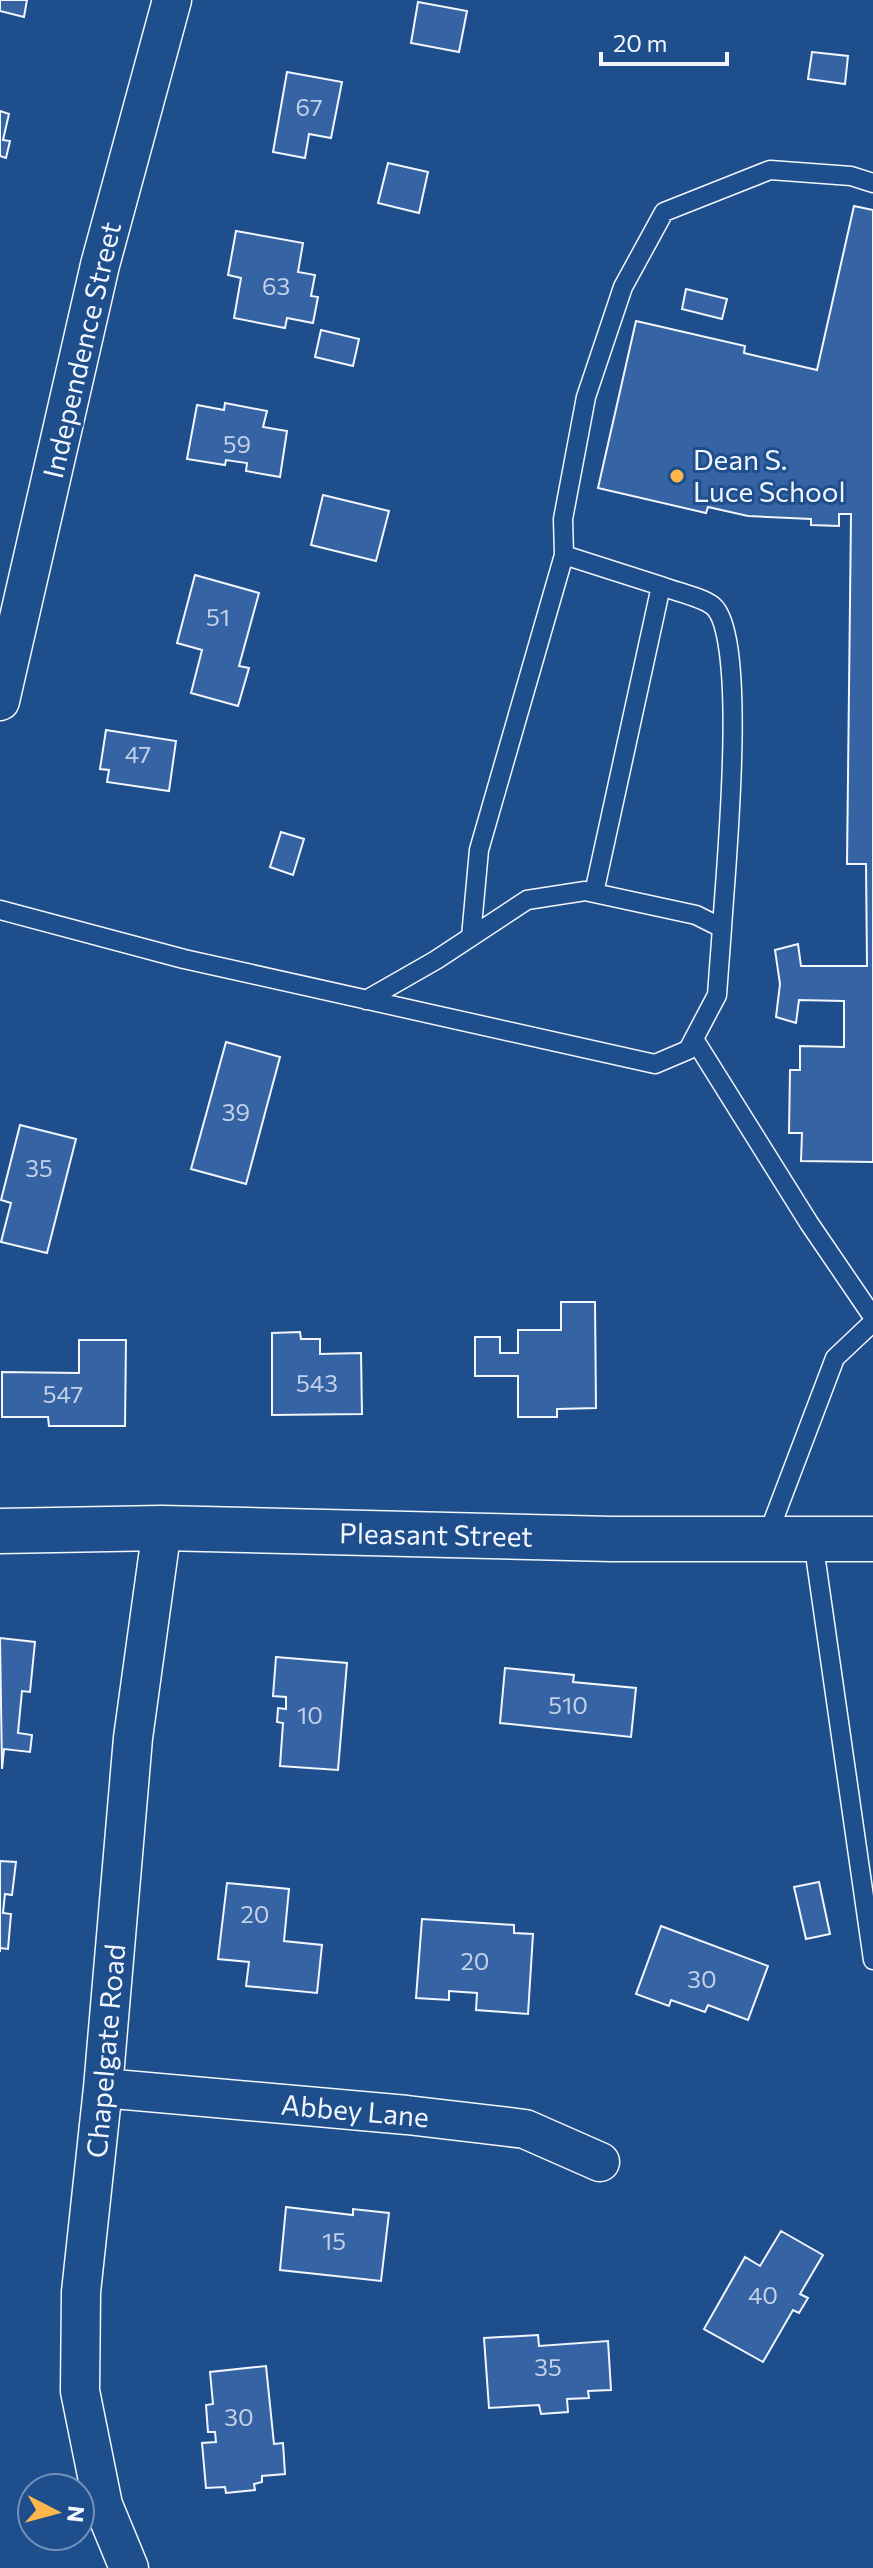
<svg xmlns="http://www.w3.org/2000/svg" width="873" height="2568" viewBox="0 0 873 2568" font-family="Commissioner,sans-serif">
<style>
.building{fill:#3563a3;stroke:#f2f6ff;stroke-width:2}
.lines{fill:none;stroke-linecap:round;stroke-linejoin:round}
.service-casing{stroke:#f2f6ff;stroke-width:21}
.minor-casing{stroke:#f2f6ff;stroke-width:41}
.secondary-casing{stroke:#f2f6ff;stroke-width:47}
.service{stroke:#1f4e8c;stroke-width:18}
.minor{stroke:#1f4e8c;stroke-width:38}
.secondary{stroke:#1f4e8c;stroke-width:44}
.poi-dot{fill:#ffb74d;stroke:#1f4e8c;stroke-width:3}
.labels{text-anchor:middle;stroke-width:6;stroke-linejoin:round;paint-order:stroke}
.number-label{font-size:24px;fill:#c3d1e8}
.street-label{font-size:28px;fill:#f2f6ff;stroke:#1f4e8c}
.poi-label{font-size:28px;fill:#f2f6ff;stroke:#1f4e8c;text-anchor:start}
</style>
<rect width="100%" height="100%" fill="#1f4e8c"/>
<!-- building -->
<path class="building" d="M 0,0 L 27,0 L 24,17 L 0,11 Z
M 418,2 L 467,11 L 459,52 L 411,43 Z
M 812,52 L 848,56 L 845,84 L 808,79 Z
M 287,72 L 342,82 L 331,138 L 309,134 L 305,158 L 273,152 Z
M 0,111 L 9,114 L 3,140 L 10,141 L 6,158 L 0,156 Z
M 388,163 L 428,172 L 419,213 L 378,203 Z
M 854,206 L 873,210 L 873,1162 L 801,1161 L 802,1133 L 789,1133 L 790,1070 L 800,1070 L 800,1046 L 844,1047 L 844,1001 L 799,1000 L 796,1023 L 776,1017 L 780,984 L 775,950 L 798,944 L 801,966 L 867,966 L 866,864 L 847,864 L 851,514 L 839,514 L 839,526 L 811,525 L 811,519 L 748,516 L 708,507 L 706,513 L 598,488 L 636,321 L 745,346 L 744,353 L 817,370 Z
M 236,231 L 303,243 L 298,272 L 315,275 L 311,296 L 318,297 L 313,323 L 287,318 L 285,328 L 234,318 L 241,278 L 228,275 Z
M 686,289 L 727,299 L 722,319 L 682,309 Z
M 321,330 L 359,339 L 353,366 L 315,357 Z
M 225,403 L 267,411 L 263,427 L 287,431 L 280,477 L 246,471 L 247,463 L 226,460 L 225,465 L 187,459 L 197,405 L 224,410 Z
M 323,495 L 389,511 L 376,561 L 311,545 Z
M 195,575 L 259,593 L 239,666 L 249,668 L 238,706 L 191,693 L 202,650 L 177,643 Z
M 106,730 L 176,741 L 169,791 L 107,782 L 109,770 L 100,769 Z
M 281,832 L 304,839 L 293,875 L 270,867 Z
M 226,1042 L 280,1057 L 246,1184 L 191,1169 Z
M 20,1125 L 76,1139 L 47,1253 L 1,1242 L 11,1203 L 1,1200 Z
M 561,1302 L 595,1302 L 596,1408 L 557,1409 L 557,1417 L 518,1417 L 518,1376 L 475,1376 L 475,1337 L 500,1337 L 500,1353 L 518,1353 L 518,1330 L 561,1330 Z
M 300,1332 L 301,1339 L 320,1339 L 320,1354 L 361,1353 L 362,1414 L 272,1415 L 272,1333 Z
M 79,1340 L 126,1340 L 125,1426 L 49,1426 L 48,1417 L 2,1417 L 2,1372 L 79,1373 Z
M 0,1638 L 35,1642 L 30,1692 L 22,1691 L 18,1733 L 32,1735 L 30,1752 L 4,1749 L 2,1769 Z
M 276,1657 L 347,1663 L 338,1770 L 280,1766 L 283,1723 L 277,1722 L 278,1708 L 286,1709 L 286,1697 L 273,1696 Z
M 505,1668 L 574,1675 L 573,1682 L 636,1688 L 631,1737 L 500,1723 Z
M 0,1861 L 16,1862 L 12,1895 L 5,1894 L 3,1913 L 11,1914 L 8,1949 L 0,1948 L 0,1952 Z
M 819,1882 L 830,1934 L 806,1939 L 794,1887 Z
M 227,1883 L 289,1889 L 284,1941 L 322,1945 L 317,1993 L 246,1986 L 249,1962 L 218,1959 Z
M 422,1919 L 514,1925 L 514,1933 L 533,1934 L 528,2014 L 476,2010 L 477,1993 L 449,1991 L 449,2000 L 416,1998 Z
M 661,1926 L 768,1966 L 748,2020 L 708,2005 L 705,2012 L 671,2000 L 669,2006 L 636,1994 Z
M 286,2207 L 353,2215 L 353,2209 L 389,2213 L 381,2281 L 280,2270 Z
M 781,2231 L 823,2255 L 800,2294 L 808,2298 L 799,2313 L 793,2310 L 763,2362 L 704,2329 L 745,2257 L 760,2266 Z
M 538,2335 L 539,2346 L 608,2341 L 611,2390 L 588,2391 L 589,2398 L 567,2399 L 568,2412 L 541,2414 L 539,2405 L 489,2408 L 484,2338 Z
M 266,2366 L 274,2444 L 283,2443 L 285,2474 L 262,2476 L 262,2482 L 254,2484 L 255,2490 L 226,2493 L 225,2487 L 206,2488 L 202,2443 L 216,2442 L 215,2432 L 208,2432 L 206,2405 L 213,2404 L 210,2372 Z"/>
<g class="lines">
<defs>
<path id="service" d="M 564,555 L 563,519 L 586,397 L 623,287 L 664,212 L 770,170 L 851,176 L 873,183
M 661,586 C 676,592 702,597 713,606 C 749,637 725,875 722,928
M 0,910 L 184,959 L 655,1064 L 688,1050 L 717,995 L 722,928 L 696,915 L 585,891 L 527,900 L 436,960 L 366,1000
M 471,937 L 479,850 L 564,555 L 661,586 L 594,893
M 694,1039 L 809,1223 L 873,1317
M 767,1537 L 835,1358 L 873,1322
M 813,1540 L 873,1960"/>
<path id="minor" d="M 0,701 L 100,265 L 172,0
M 103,2088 L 407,2115 L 525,2129 L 600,2162
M 129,2568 L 103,2505 L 80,2391 L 81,2292 L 103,2088 L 133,1738 L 162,1528"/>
<path id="secondary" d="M 0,1531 L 162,1528 L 612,1539 L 873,1539"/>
</defs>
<!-- service casing -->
<use href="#service" class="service-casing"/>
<!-- minor casing -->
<use href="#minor" class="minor-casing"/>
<!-- secondary casing -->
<use href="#secondary" class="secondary-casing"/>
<!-- service -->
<use href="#service" class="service"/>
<!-- minor -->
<use href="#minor" class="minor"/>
<!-- secondary -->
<use href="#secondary" class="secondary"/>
</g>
<!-- markers -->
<circle class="poi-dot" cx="677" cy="476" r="8"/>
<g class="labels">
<!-- number labels -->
<g class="number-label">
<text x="309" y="116">67</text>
<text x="276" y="295">63</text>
<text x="237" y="453">59</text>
<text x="218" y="626">51</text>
<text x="138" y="763">47</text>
<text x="236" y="1121">39</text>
<text x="39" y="1177">35</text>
<text x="317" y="1392">543</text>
<text x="63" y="1403">547</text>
<text x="568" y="1714">510</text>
<text x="310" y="1724">10</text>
<text x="255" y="1923">20</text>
<text x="475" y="1970">20</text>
<text x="702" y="1988">30</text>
<text x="334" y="2250">15</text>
<text x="763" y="2304">40</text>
<text x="548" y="2376">35</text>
<text x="239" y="2426">30</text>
</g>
<!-- street labels -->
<g class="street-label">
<text transform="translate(82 350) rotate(-77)" y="10">Independence Street</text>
<text transform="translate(436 1535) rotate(1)" y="10">Pleasant Street</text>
<text transform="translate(106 2051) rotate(-85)" y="10">Chapelgate Road</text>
<text transform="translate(355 2111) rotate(5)" y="10">Abbey Lane</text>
</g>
<!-- poi labels -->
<g class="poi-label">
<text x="693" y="470">Dean S.<tspan x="693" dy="32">Luce School</tspan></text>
</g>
</g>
<!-- north arrow -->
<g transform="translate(56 2512) rotate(96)"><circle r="38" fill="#1f4e8c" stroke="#7391ba" stroke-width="2"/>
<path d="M0-6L14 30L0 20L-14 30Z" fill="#ffb74d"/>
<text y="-12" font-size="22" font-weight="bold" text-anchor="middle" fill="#f2f6ff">N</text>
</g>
<!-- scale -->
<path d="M601 52v12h126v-12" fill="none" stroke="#f2f6ff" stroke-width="4"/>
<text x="613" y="52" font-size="24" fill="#f2f6ff" stroke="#1f4e8c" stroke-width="6" paint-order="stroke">20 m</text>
</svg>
